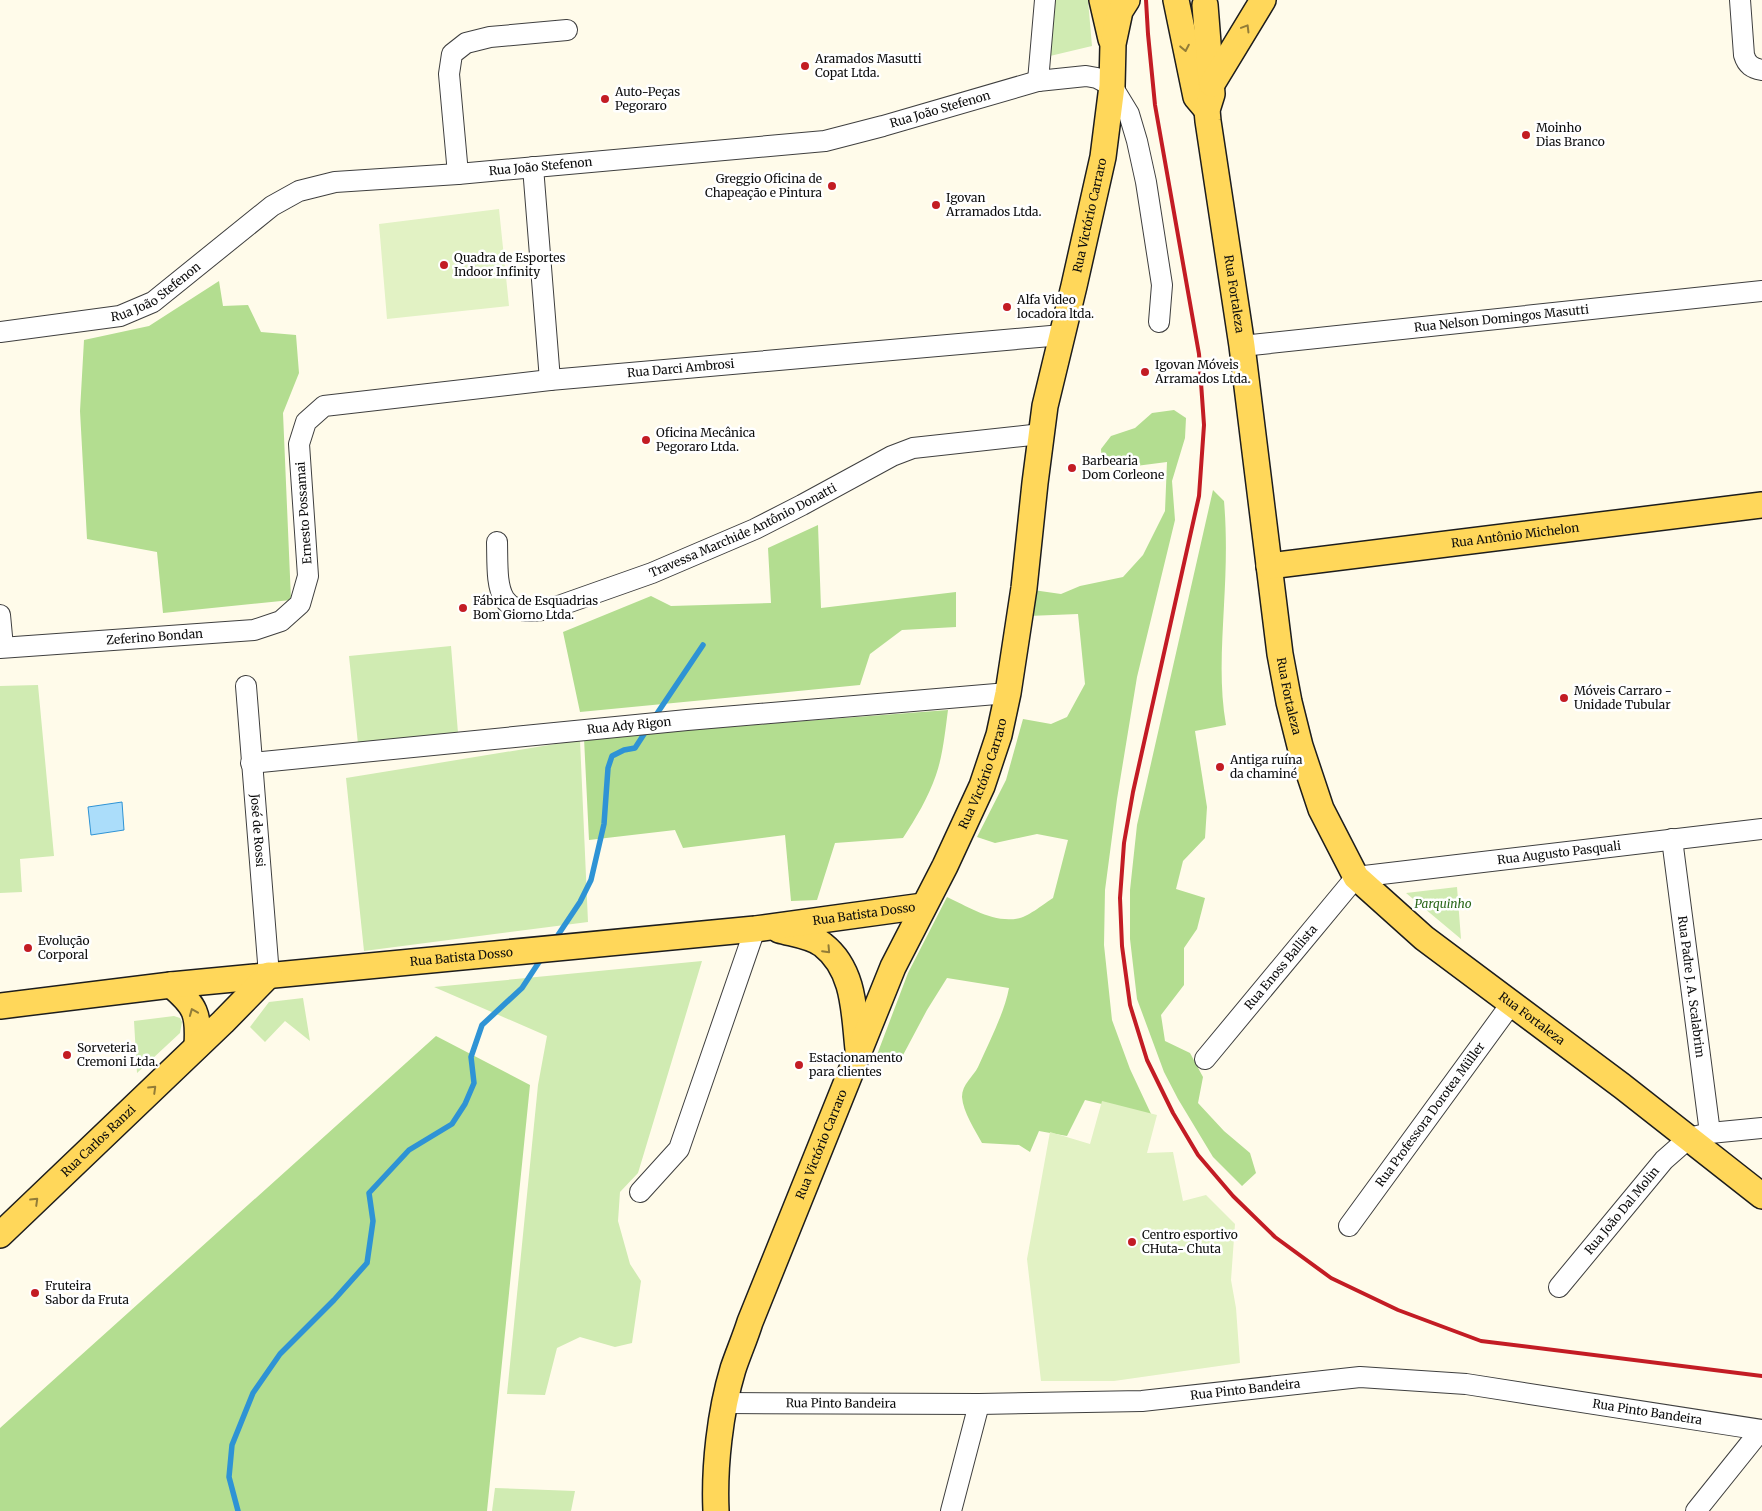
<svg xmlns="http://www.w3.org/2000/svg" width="1762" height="1511" viewBox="0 0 1762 1511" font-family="Merriweather,serif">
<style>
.green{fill:#d0ebb2}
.forest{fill:#b3dd90}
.pitch{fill:#e2f2c4}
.water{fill:#abddfa;stroke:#2e93d5}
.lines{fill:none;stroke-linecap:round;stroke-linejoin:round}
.stream{stroke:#2e93d5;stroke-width:5.5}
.minor-casing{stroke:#3f3f3f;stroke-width:22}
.major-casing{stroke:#1d1d1d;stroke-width:28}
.minor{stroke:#fff;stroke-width:20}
.major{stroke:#ffd75a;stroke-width:25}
.rail{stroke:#c31c24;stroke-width:4}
.oneway{stroke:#927c37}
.poi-dot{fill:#c31c24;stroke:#fff;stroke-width:2}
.labels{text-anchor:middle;stroke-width:5;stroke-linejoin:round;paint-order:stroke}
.poi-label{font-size:12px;fill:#0c0c0c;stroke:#fff;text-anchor:start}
.street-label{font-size:12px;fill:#0c0c0c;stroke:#fff}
.park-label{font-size:12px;font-style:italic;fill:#296719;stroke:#fff}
</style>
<rect width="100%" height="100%" fill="#fffbea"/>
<!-- green -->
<path class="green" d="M 1053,0 L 1088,0 L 1092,46 L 1050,56 Z
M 451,646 L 458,733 L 358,744 L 349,656 Z
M 38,685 L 54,856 L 20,859 L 22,892 L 0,893 L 0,686 Z
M 580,740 L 588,922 L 364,951 L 346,778 Z
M 1457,887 L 1461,939 L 1406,893 Z
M 702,961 L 638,1173 L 620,1192 L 618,1221 L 630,1264 L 641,1281 L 632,1343 L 615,1347 L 580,1337 L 557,1348 L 545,1395 L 507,1394 L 538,1085 L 547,1036 L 434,987 Z
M 303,998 L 310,1041 L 285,1021 L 265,1042 L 250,1027 L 269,1002 Z
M 174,1016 L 180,1018 L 182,1022 L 180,1033 L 137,1073 L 134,1021 Z
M 495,1488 L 575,1491 L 571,1511 L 492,1511 Z"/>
<!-- forest -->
<path class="forest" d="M 219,281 L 223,306 L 248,305 L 261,332 L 296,335 L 299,373 L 283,413 L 291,600 L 163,613 L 157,552 L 87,539 L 80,411 L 84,340 L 149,326 Z
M 1174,410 L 1186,418 L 1185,438 L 1172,481 L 1175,520 L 1137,677 L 1117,799 L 1105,890 L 1104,945 L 1112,1020 L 1130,1069 L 1152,1116 L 1085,1100 L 1067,1136 L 1039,1131 L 1030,1152 L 1019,1145 L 982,1143 C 975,1130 963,1112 962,1097 C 962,1084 973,1077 978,1067 C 989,1042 1004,1014 1009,988 L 947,978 L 927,1010 L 902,1057 L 875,1060 L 908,973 L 947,897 C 969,907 994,924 1020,918 C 1029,916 1045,903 1053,898 L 1068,840 L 1037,834 L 995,843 L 977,837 L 1006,780 L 1023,719 L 1051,724 L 1067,717 L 1085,684 L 1078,614 L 1028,616 L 1033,590 L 1061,594 L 1080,586 L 1123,577 L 1143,555 L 1165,511 L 1167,462 L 1128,467 L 1102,466 L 1101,449 L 1111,436 L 1135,428 L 1152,413 Z
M 1213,490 L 1224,501 C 1227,536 1226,570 1224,605 C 1222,646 1219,685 1226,725 L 1195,731 L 1207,807 L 1205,838 L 1183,861 L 1176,889 L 1205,898 L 1197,929 L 1184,948 L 1184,985 L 1161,1015 L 1165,1041 L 1190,1053 L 1203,1077 L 1198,1103 L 1224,1131 L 1250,1153 L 1256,1173 L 1242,1186 L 1213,1157 L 1178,1099 L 1164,1072 L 1137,999 L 1130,939 L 1130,890 L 1137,825 Z
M 818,525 L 821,608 L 956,592 L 956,627 L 902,630 L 870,654 L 860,685 L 580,712 L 563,632 L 651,596 L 671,606 L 771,603 L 768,548 Z
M 948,710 C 945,732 943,755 936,775 C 928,798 916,818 903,838 L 835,843 L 817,900 L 791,901 L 785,835 L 683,848 L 675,830 L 589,840 L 584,738 Z
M 436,1036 L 530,1085 L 487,1511 L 0,1511 L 0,1428 Z"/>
<!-- pitch -->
<path class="pitch" d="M 499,209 L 509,306 L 387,319 L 379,224 Z
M 1102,1101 L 1157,1115 L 1147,1153 L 1173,1152 L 1183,1201 L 1206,1195 L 1235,1224 L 1231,1280 L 1236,1308 L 1240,1363 L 1114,1381 L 1041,1381 L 1027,1259 L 1050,1132 L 1090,1144 Z"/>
<!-- water -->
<path class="water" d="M 122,802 L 124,830 L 91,835 L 88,807 Z"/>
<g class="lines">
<!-- stream -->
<path class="stream" d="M 654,718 L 703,645
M 554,941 L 580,902 L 591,880 L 604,824 L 608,768 L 612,756 L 624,750 L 635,748 L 648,728
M 238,1511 L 229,1477 L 232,1445 L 253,1393 L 280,1354 L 334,1300 L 367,1263 L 373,1221 L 369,1193 L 409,1150 L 452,1124 L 465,1104 L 474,1083 L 471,1057 L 482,1025 L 522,988 L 543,956"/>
<defs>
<g id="minor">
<path d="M 1740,0 L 1744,55 C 1747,65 1752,68 1762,70"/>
<path d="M 1038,81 L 1045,0"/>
<path d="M 533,167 L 550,380"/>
<path d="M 458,174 L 449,74 L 452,54 L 466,43 L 490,37 L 567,30"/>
<path id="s1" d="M 0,332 L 120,316 L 153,302 L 272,206 L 299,191 L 335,182 L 458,174 L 825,141 L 883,126 L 1038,81 L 1086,76 L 1097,78 L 1112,86 L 1129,114 L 1137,141 L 1146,182 L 1162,285 L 1159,322"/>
<path id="s2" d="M 1242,346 L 1762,291"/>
<path id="s3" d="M 497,542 C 498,584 493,620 550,609 L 652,573 L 755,529 L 802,505 L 892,456 L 913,448 L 1041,434"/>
<path d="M 0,615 L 3,647"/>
<path id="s4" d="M 0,648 L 254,630 L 281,621 L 300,604 L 308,576 L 299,444 L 306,422 L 324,406 L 550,380 L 1062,335"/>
<path id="s5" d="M 246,686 L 269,975"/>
<path id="s6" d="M 251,763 L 687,720 L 1008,693"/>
<path id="s7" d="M 1672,839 L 1710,1133"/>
<path id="s8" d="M 1205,1059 L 1356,877 L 1762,829"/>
<path d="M 640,1192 L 679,1149 L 755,929"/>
<path id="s9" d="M 1349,1226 L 1511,1004"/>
<path id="s10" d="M 1559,1287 L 1664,1160 L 1689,1138 L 1710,1133 L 1762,1128"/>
<path id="s11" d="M 726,1403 L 979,1404 L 1142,1401 L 1360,1377 L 1466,1384 L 1762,1430"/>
<path d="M 951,1511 L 979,1404"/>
<path d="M 1696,1511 L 1761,1430"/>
</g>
<g id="major">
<path d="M 1102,0 L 1111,39"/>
<path d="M 1176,0 L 1196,97 L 1207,110"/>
<path id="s12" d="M 1205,5 L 1212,94 L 1207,110 L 1208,121 L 1242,346 L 1280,654 L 1289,702 L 1300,746 L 1321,809 L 1356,877 L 1424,938 L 1622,1086 L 1762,1196"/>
<path d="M 1212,84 L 1263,0"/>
<path id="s13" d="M 1269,566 L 1762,505"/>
<path d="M 779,930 C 793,934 812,936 823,945 C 855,970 854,1013 858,1049"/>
<path d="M 171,985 C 196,1006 199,1014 197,1046"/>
<path id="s14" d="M 0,1006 L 171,985 L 755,929 L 923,906"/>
<path id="s15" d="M 0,1235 L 223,1022 L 269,975"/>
<path id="s16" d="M 716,1511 C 714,1467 720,1412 733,1369 C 738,1354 745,1338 750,1322 L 893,967 L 945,866 L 982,786 L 999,735 L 1008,693 L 1024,588 L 1035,483 L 1045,406 L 1074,286 L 1103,157 L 1112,86 L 1113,44 L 1120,11 L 1127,0"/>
</g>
</defs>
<!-- minor casing -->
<use href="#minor" class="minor-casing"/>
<!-- major casing -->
<use href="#major" class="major-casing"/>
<!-- minor -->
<use href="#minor" class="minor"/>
<!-- major -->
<use href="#major" class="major"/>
<!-- rail -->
<path class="rail" d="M 1146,0 L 1148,34 L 1155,105 L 1199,354 L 1204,425 L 1199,496 L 1133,792 L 1124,843 L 1120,898 L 1122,946 L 1130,1005 L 1147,1060 L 1173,1113 L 1198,1155 L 1233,1196 L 1275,1237 L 1331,1278 L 1398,1310 L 1481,1341 L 1762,1376"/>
</g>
<!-- one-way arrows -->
<defs><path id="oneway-chevron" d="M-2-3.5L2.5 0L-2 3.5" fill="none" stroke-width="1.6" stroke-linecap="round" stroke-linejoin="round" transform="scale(1.25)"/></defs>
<g class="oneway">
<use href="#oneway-chevron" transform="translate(1246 28) rotate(-59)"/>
<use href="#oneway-chevron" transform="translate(1185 48) rotate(79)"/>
<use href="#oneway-chevron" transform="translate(827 950) rotate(47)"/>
<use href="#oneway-chevron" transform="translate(193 1012) rotate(-112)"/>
<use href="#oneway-chevron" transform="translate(153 1089) rotate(-44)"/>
<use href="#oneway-chevron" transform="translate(35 1201) rotate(-44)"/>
</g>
<!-- markers -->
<g class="poi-dot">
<circle cx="805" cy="66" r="5"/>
<circle cx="605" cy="99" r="5"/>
<circle cx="1526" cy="135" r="5"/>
<circle cx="832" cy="186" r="5"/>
<circle cx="936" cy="205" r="5"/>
<circle cx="444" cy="265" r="5"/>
<circle cx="1007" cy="307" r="5"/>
<circle cx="1145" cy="372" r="5"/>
<circle cx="646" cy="440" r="5"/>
<circle cx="1072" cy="468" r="5"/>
<circle cx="463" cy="608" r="5"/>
<circle cx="1564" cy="698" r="5"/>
<circle cx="1220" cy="767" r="5"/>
<circle cx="28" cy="948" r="5"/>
<circle cx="67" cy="1055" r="5"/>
<circle cx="799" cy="1065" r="5"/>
<circle cx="1132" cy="1242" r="5"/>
<circle cx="35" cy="1293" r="5"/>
</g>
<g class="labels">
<!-- poi labels -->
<g class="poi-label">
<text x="815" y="63">Aramados Masutti<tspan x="815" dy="14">Copat Ltda.</tspan></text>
<text x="615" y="96">Auto-Peças<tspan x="615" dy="14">Pegoraro</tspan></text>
<text x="1536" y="132">Moinho<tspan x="1536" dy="14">Dias Branco</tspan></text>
<text x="822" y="183" text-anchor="end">Greggio Oficina de<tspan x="822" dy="14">Chapeação e Pintura</tspan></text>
<text x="946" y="202">Igovan<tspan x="946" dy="14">Arramados Ltda.</tspan></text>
<text x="454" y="262">Quadra de Esportes<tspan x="454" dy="14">Indoor Infinity</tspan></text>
<text x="1017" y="304">Alfa Video<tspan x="1017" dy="14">locadora ltda.</tspan></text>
<text x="1155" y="369">Igovan Móveis<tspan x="1155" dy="14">Arramados Ltda.</tspan></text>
<text x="656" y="437">Oficina Mecânica<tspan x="656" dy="14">Pegoraro Ltda.</tspan></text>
<text x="1082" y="465">Barbearia<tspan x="1082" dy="14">Dom Corleone</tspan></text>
<text x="473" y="605">Fábrica de Esquadrias<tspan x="473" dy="14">Bom Giorno Ltda.</tspan></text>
<text x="1574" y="695">Móveis Carraro -<tspan x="1574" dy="14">Unidade Tubular</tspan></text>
<text x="1230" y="764">Antiga ruína<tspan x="1230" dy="14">da chaminé</tspan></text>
<text x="38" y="945">Evolução<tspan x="38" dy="14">Corporal</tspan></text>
<text x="77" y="1052">Sorveteria<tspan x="77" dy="14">Cremoni Ltda.</tspan></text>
<text x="809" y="1062">Estacionamento<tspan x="809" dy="14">para clientes</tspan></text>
<text x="1142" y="1239">Centro esportivo<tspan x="1142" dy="14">CHuta- Chuta</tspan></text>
<text x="45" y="1290">Fruteira<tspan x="45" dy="14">Sabor da Fruta</tspan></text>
</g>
<!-- street labels -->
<g class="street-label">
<text dy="4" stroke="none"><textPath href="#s1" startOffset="989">Rua João Stefenon</textPath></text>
<text dy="4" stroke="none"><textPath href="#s1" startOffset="584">Rua João Stefenon</textPath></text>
<text dy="4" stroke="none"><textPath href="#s16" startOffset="1360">Rua Victório Carraro</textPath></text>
<text dy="4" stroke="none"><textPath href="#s1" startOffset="164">Rua João Stefenon</textPath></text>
<text dy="4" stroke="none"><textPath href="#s12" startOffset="292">Rua Fortaleza</textPath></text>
<text dy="4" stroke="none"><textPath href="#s2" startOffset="261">Rua Nelson Domingos Masutti</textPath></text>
<text dy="4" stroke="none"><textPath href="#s4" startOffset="876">Rua Darci Ambrosi</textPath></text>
<text transform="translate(304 513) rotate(-94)" y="4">Ernesto Possamai</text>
<text dy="4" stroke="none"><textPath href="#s3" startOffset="316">Travessa Marchide Antônio Donatti</textPath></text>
<text dy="4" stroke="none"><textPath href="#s13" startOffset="248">Rua Antônio Michelon</textPath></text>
<text dy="4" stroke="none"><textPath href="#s4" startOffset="155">Zeferino Bondan</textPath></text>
<text dy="4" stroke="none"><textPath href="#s12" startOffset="698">Rua Fortaleza</textPath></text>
<text dy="4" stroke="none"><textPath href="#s6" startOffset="380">Rua Ady Rigon</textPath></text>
<text dy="4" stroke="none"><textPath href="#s16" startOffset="790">Rua Victório Carraro</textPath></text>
<text dy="4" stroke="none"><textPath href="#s5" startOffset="145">José de Rossi</textPath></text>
<text dy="4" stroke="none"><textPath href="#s8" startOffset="441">Rua Augusto Pasquali</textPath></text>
<text dy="4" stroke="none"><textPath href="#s14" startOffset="869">Rua Batista Dosso</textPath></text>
<text dy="4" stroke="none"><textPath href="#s14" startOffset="464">Rua Batista Dosso</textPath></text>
<text dy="4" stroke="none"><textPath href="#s8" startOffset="119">Rua Enoss Ballista</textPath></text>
<text dy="4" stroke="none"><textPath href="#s7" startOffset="149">Rua Padre J. A. Scalabrim</textPath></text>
<text dy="4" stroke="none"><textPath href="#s12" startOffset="1118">Rua Fortaleza</textPath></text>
<text dy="4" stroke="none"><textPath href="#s9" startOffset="138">Rua Professora Dorotea Müller</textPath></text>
<text dy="4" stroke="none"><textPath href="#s15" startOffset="136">Rua Carlos Ranzi</textPath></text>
<text dy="4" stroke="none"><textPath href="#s16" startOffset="385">Rua Victório Carraro</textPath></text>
<text dy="4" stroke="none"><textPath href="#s10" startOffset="99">Rua João Dal Molin</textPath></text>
<text dy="4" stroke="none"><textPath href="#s11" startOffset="520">Rua Pinto Bandeira</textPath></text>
<text dy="4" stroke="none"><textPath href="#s11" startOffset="115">Rua Pinto Bandeira</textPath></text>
<text dy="4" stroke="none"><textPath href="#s11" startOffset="925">Rua Pinto Bandeira</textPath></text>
</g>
<!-- park labels -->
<g class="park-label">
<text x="1443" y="908">Parquinho</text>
</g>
</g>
</svg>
